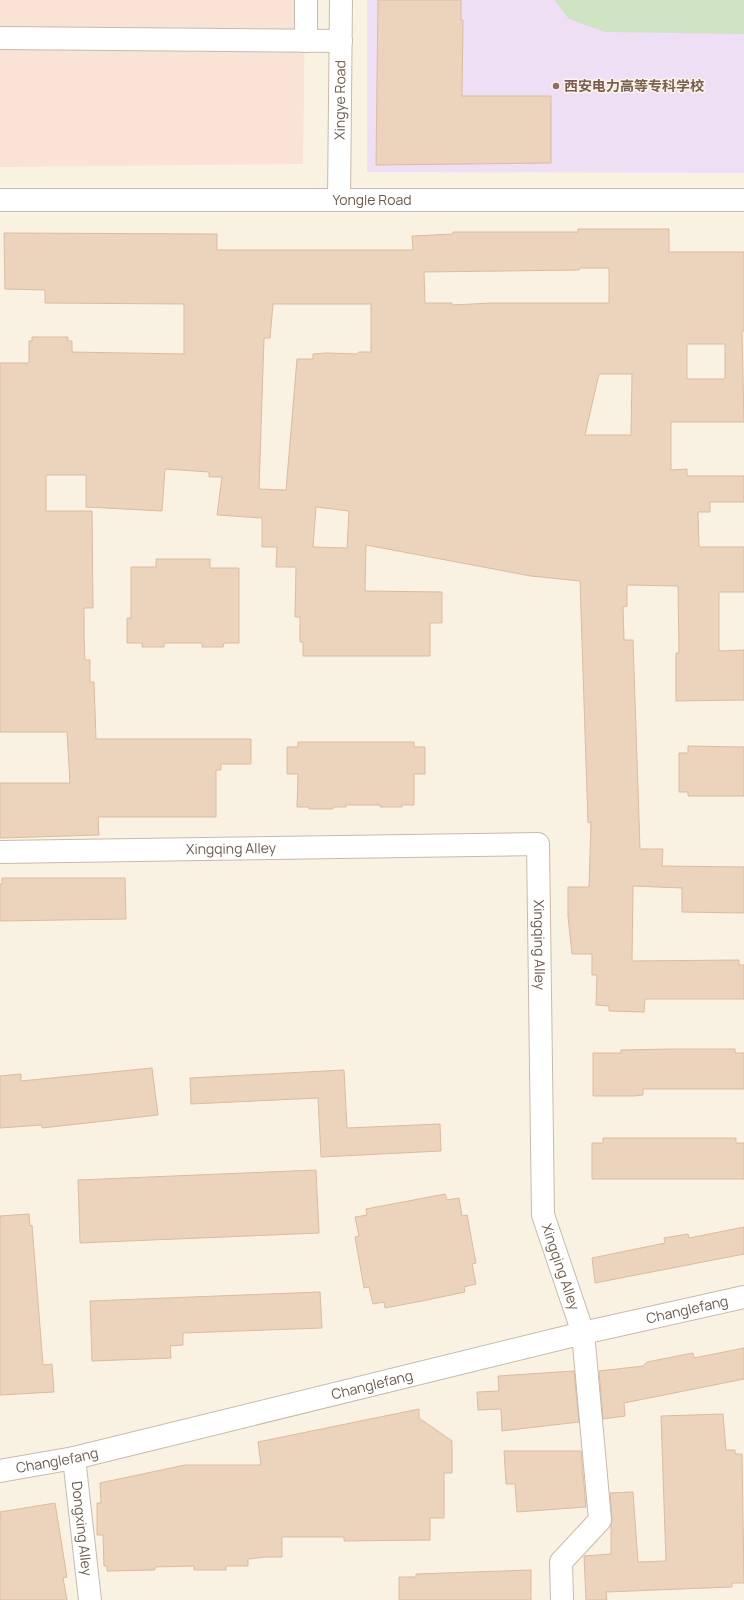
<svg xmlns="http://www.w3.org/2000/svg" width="744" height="1600" viewBox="0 0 744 1600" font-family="Manrope,'Noto Sans SC',sans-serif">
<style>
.commercial{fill:#f8e3d6}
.education{fill:#efdff5}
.park{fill:#cee4c2}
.building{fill:#ebd3bc;stroke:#dcbb9f;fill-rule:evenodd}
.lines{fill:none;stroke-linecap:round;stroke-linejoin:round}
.minor-casing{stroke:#c8baaa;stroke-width:24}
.minor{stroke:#fff;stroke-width:22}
.education-dot{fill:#8d6e63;stroke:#fdf6e7;stroke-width:1.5}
.labels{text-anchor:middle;stroke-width:3;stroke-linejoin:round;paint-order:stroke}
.education-label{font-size:14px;font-weight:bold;fill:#785e54;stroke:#fdf6e7;text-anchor:start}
.street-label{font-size:14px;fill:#6d5a4b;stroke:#fdf6e7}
</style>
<rect width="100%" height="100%" fill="#f9f2e2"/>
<!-- commercial -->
<path class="commercial" d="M 0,0 L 305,0 L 303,164 L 0,167 Z"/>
<!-- education -->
<path class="education" d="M 367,0 L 744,0 L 744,173 L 367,172 Z"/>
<!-- park -->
<path class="park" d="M 554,0 L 744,0 L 744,34 L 605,32 L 569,19 Z"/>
<!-- building -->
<path class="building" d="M 378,0 L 461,0 L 461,20 L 463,20 L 462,96 L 551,96 L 551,163 L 376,165 Z
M 578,229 L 669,229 L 669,252 L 744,252 L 744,331 L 742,331 L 744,422 L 671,422 L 671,470 L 687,469 L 687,476 L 744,476 L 744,502 L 710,502 L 710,512 L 698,512 L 699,547 L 744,547 L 744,592 L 719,592 L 719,651 L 744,650 L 744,700 L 676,701 L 676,653 L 679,653 L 678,586 L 627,585 L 627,606 L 623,607 L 624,640 L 633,640 L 640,849 L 663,849 L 662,866 L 744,867 L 744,913 L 682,912 L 682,888 L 633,886 L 632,961 L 739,960 L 739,965 L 744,965 L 744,999 L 645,999 L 644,1012 L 609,1011 L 609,1006 L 596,1005 L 597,975 L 592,975 L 592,954 L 572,954 L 568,916 L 568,887 L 589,887 L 591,822 L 588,823 L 580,581 L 531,576 L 366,545 L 365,591 L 442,592 L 442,623 L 430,623 L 430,656 L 303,656 L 303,642 L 300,642 L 300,617 L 295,617 L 296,567 L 276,567 L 277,547 L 262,547 L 262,518 L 217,515 L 222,477 L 209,477 L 209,472 L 165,469 L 162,511 L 86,507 L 86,475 L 46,475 L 46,511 L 92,511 L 93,608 L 84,608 L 84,636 L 85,660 L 90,660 L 90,682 L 94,682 L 96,739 L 251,739 L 251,764 L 221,764 L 221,770 L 216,770 L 216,817 L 98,817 L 99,835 L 0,838 L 0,783 L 70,783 L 67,732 L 0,732 L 0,363 L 29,363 L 29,341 L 32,341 L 32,337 L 68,337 L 68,341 L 72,341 L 72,352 L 184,354 L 184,304 L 45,303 L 45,290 L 5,289 L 4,233 L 217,234 L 217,250 L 413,250 L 412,236 L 453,234 L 453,232 L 578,232 ZM 580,268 L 609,268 L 609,303 L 491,303 L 452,305 L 452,303 L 425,303 L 424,272 L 579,270 ZM 273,304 L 371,304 L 371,352 L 359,352 L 357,354 L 326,353 L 313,354 L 313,359 L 297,359 L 286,490 L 259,489 L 264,338 L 270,338 ZM 687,344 L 725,344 L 725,379 L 687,379 ZM 599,374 L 632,374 L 631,435 L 585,435 ZM 316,507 L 349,511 L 347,548 L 313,547 Z
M 156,559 L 210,559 L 210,568 L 239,568 L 239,643 L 224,643 L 223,647 L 202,647 L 202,643 L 164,643 L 164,647 L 142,647 L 142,643 L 127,643 L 127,618 L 131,618 L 131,567 L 156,567 Z
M 298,742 L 414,742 L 414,747 L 425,747 L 425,774 L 414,774 L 414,805 L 402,805 L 402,807 L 380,807 L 380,805 L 346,805 L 346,807 L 333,807 L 333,809 L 309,809 L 309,807 L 297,807 L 298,774 L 287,774 L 287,747 L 298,747 Z
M 688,746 L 744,747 L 744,796 L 688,796 L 688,792 L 679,792 L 679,753 L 688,753 Z
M 2,878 L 125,878 L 126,919 L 0,921 L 0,884 L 2,884 Z
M 672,1049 L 735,1049 L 735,1053 L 744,1053 L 744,1089 L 643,1089 L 643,1095 L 634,1096 L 593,1096 L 593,1053 L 621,1053 L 621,1050 Z
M 152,1068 L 158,1115 L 42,1128 L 42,1125 L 0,1128 L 0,1076 L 21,1074 L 21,1081 Z
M 344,1070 L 347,1128 L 440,1124 L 441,1151 L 321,1157 L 318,1098 L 191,1104 L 190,1078 Z
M 603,1138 L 736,1138 L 736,1143 L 744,1143 L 744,1179 L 592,1179 L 592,1143 L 603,1143 Z
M 316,1170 L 319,1233 L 80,1243 L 78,1180 Z
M 445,1194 L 447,1200 L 459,1198 L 462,1216 L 467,1215 L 476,1263 L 472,1264 L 476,1284 L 464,1287 L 465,1292 L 422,1301 L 385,1308 L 384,1302 L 373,1304 L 369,1287 L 364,1288 L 355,1237 L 359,1236 L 355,1217 L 367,1215 L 366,1209 Z
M 29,1214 L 30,1226 L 32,1225 L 43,1365 L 52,1364 L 54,1392 L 0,1395 L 0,1216 Z
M 744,1227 L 744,1254 L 595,1283 L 592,1258 L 665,1243 L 664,1238 L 688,1234 L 689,1238 Z
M 320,1292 L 322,1328 L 183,1333 L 183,1345 L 170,1346 L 171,1358 L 92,1361 L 90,1301 Z
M 744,1348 L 744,1379 L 624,1403 L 625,1416 L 603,1419 L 599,1371 L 643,1366 L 647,1362 L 693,1353 L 694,1358 Z
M 574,1371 L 579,1422 L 502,1431 L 501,1409 L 478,1410 L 477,1392 L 499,1391 L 498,1376 Z
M 419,1409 L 419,1418 L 452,1441 L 452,1473 L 444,1473 L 444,1518 L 430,1518 L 430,1540 L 344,1541 L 344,1537 L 282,1537 L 282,1557 L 267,1557 L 248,1559 L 248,1566 L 226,1566 L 226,1570 L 194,1570 L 194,1566 L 155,1567 L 155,1570 L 107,1571 L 107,1566 L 104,1566 L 103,1535 L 97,1535 L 97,1503 L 101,1503 L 100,1483 L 185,1465 L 261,1465 L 258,1442 Z
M 723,1414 L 726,1450 L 735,1450 L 735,1454 L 742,1454 L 744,1583 L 732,1583 L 732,1587 L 606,1592 L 607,1600 L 586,1600 L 584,1556 L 611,1554 L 611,1526 L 612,1519 L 610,1493 L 633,1492 L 638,1562 L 666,1561 L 661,1416 Z
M 504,1451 L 581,1451 L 586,1507 L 517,1512 L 515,1484 L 506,1484 Z
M 55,1503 L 67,1577 L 63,1578 L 67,1600 L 0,1600 L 0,1512 Z
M 531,1570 L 531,1600 L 399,1600 L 399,1577 L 416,1577 L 416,1574 Z"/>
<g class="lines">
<defs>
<g id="minor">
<path d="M 306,0 L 306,41"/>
<path d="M 0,38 L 341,41"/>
<path id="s1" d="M 0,200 L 744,200"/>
<path id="s2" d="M 339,200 L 341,0"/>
<path id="s3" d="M 0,852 L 538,844 L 543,1215 L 583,1333 L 600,1520 L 561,1562 L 562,1600"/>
<path id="s4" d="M 74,1458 L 90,1600"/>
<path id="s5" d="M 0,1471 L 74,1458 L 583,1333 L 744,1297"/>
</g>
</defs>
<!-- minor casing -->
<use href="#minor" class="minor-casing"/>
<!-- minor -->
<use href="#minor" class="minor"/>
</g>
<!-- markers -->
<circle class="education-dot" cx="556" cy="86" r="4"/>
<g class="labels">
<!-- education labels -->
<g class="education-label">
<text x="564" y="91">西安电力高等专科学校</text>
</g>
<!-- street labels -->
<g class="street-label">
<text dy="5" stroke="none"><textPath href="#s2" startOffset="100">Xingye Road</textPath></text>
<text dy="5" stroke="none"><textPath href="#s1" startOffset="372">Yongle Road</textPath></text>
<text dy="5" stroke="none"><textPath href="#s3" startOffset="231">Xingqing Alley</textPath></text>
<text dy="5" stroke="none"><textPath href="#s3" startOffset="639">Xingqing Alley</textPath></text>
<text dy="5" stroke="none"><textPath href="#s3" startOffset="964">Xingqing Alley</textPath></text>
<text dy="5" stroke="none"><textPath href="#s5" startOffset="706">Changlefang</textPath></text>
<text dy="5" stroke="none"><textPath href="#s5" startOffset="382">Changlefang</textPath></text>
<text dy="5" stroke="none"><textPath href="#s5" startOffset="58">Changlefang</textPath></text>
<text dy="5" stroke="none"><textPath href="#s4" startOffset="71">Dongxing Alley</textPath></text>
</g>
</g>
</svg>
